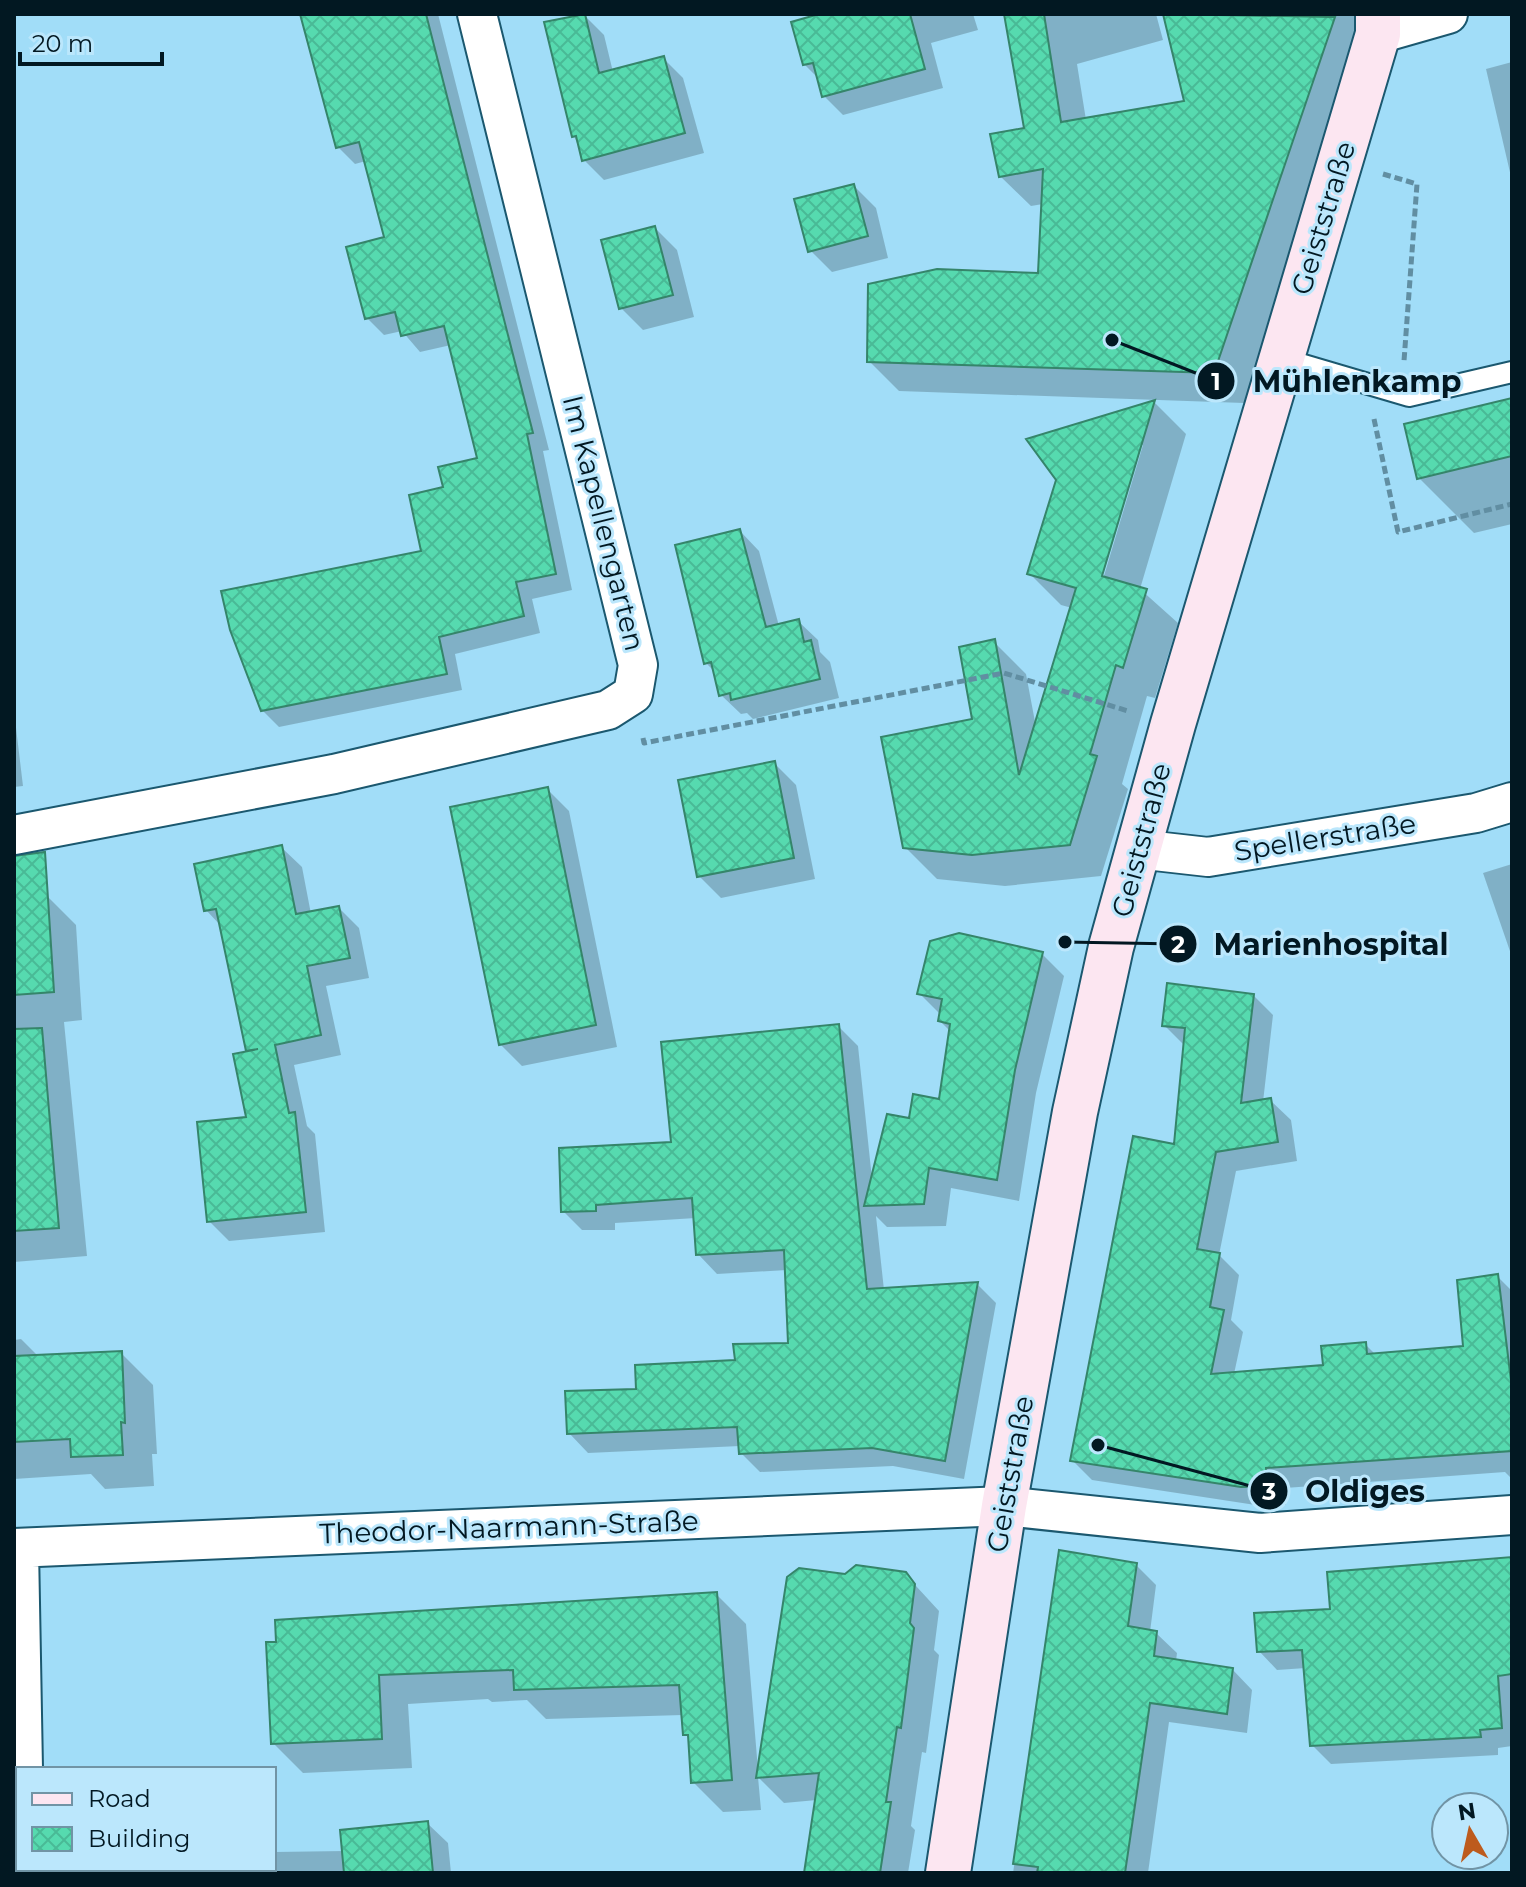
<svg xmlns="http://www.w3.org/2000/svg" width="1526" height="1887" viewBox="0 0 1526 1887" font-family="Montserrat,sans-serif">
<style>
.shadow{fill:#0003;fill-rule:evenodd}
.building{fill:url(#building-cross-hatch);stroke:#35856a;stroke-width:2}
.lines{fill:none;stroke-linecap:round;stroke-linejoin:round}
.service-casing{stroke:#1b586f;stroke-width:24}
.minor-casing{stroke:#1b586f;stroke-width:42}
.secondary-casing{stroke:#1b586f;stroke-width:48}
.path{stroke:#618ea2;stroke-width:5;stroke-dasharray:8 4;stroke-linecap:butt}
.service{stroke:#fff;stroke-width:20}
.minor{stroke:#fff;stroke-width:38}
.secondary{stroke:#fce6f1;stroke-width:44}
.labels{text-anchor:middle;stroke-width:6;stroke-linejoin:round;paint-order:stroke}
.street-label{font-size:28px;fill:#021822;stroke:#bbe7fc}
.leader{fill:none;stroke:#021822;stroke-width:3}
.callout-dot{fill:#021822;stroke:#bbe7fc;stroke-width:3}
.mark-label{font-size:24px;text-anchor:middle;font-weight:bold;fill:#fff}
.callout-label{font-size:30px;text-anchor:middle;font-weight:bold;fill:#021822;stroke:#bbe7fc;stroke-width:6;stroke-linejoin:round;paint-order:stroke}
</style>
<defs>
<pattern id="building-cross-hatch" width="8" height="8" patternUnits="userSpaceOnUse" patternTransform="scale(2)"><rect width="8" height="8" fill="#56daaf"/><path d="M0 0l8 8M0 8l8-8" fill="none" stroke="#49ba96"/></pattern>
</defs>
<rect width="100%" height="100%" fill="#a1ddf8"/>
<!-- shadow -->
<path class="shadow" d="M 302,14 L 438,14 L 549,450 L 543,451 L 572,590 L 532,599 L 540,633 L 455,654 L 462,690 L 279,727 L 262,710 L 423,553 L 445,489 L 479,459 L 451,345 L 420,352 L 402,331 L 384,335 L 367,318 L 386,238 L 366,161 L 355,164 L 338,147 Z
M 827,14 L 973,14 L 978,30 L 931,43 L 943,88 L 843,115 L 824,96 L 819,79 L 804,64 Z
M 1006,14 L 1156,14 L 1163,40 L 1077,64 L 1086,120 L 1187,103 L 1246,24 L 1247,14 L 1364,14 L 1364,49 L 1244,403 L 899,391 L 869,361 L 1040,275 L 1043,204 L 1031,206 L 1000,176 L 1026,130 Z
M 584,15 L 604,35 L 613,72 L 663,58 L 683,78 L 704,153 L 604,180 L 584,160 L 574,136 Z
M 1512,62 L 1512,181 L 1486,69 Z
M 854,186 L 876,208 L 888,258 L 832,272 L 810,250 Z
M 655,228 L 677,250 L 694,317 L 643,330 L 621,308 Z
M 1512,400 L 1512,524 L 1474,533 L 1419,478 Z
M 1154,402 L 1186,434 L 1140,589 L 1178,623 L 1155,698 L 1147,696 L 1122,784 L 1128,789 L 1101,876 L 1005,886 L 937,879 L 905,847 L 974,721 L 994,642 L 1026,674 L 1036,727 L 1072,608 L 1061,605 L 1029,573 ZM 1139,445 L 1143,445 L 1101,586 L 1098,585 Z
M 740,531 L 759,551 L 779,626 L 798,621 L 818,640 L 820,652 L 830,662 L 839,698 L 753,719 L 747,713 L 741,714 L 721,695 L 715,672 L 706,663 Z
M 14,711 L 23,786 L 14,787 Z
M 774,763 L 796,785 L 815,879 L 721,898 L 699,876 Z
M 547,789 L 569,811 L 617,1047 L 522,1066 L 500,1044 Z
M 281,847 L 302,867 L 311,914 L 339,908 L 359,928 L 369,978 L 326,986 L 341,1055 L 294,1065 L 307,1126 L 315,1134 L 325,1232 L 229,1241 L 209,1221 L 249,1119 L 250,1052 L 222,927 L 206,910 Z
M 1512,864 L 1512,957 L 1483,873 Z
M 47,896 L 76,925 L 82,1020 L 64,1022 L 87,1256 L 14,1262 L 14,898 Z
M 1042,954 L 1064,976 L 1036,1093 L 1019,1201 L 951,1188 L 946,1226 L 887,1227 L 876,1216 L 884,1290 L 977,1284 L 996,1303 L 964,1479 L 893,1466 L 760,1472 L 741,1453 L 740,1446 L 588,1453 L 569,1433 L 638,1391 L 791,1345 L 787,1270 L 717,1274 L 698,1254 L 696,1218 L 615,1223 L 615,1230 L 582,1230 L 563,1211 L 673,1144 L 838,1026 L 858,1046 L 872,1179 L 910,1120 L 941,1102 L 951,1032 L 940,1021 L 941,1015 L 919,993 Z
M 1253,995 L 1273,1015 L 1263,1102 L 1271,1101 L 1291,1120 L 1297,1161 L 1236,1171 L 1219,1255 L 1239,1275 L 1231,1320 L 1243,1332 L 1234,1374 L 1325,1367 L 1365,1344 L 1376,1355 L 1465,1348 L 1497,1276 L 1512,1291 L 1512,1479 L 1505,1472 L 1285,1488 L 1286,1505 L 1262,1506 L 1092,1480 L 1072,1460 L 1176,1147 L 1184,1045 L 1164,1025 Z
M 21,1339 L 39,1357 L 121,1353 L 153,1385 L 157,1454 L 152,1454 L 154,1486 L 105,1489 L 91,1474 L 14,1479 L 14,1340 Z
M 1061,1553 L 1136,1565 L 1156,1585 L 1150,1632 L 1156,1633 L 1177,1653 L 1176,1661 L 1232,1669 L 1252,1690 L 1247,1733 L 1169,1722 L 1148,1873 L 1013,1873 Z
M 1512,1560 L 1512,1746 L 1498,1748 L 1498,1755 L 1331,1764 L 1312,1745 L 1306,1668 L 1277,1670 L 1259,1651 L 1332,1611 Z
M 905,1574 L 939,1611 L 934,1650 L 939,1655 L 926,1753 L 922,1752 L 911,1826 L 915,1830 L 908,1873 L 806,1873 L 817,1800 L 784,1803 L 758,1777 L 761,1810 L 723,1812 L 693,1782 L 691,1740 L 685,1734 L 683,1715 L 546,1719 L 527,1700 L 492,1702 L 488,1699 L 408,1704 L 412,1768 L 303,1773 L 273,1743 L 268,1644 L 716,1594 L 746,1624 L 758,1770 L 845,1576 Z
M 427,1823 L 448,1843 L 451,1873 L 263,1873 L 263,1869 L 274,1869 L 274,1852 L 344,1851 Z"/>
<!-- building -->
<path class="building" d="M 300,14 L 426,14 L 533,433 L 527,434 L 556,574 L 516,582 L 524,616 L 439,637 L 447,674 L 261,711 L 230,630 L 221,591 L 421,551 L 409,495 L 443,487 L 438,467 L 477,458 L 444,326 L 401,336 L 395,312 L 365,319 L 346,247 L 384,237 L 359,142 L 336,148 Z
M 585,14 L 599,73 L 664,56 L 685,133 L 582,161 L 576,136 L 572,137 L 544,22 Z
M 819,14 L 910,14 L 925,69 L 822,97 L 813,63 L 803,65 L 791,22 Z
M 1004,14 L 1044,14 L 1061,122 L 1184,101 L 1163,14 L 1335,17 L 1214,373 L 867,362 L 868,284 L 937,269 L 1038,273 L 1043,169 L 999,177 L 990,134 L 1024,128 Z
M 854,184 L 868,236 L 808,252 L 794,199 Z
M 655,226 L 673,295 L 619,309 L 601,240 Z
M 1512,398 L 1512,456 L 1417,479 L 1404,424 Z
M 1155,400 L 1102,576 L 1147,589 L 1123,668 L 1116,665 L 1090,754 L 1097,756 L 1070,845 L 972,855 L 903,848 L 881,737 L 972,719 L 959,647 L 995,639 L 1019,775 L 1076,588 L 1027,574 L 1056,480 L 1026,439 Z
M 740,529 L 766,627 L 799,619 L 804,642 L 811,640 L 820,679 L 731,700 L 730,693 L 719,696 L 711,662 L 704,664 L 675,545 Z
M 775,761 L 794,858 L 697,877 L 678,780 Z
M 548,787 L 596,1025 L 499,1045 L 450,807 Z
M 282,845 L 296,914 L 339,906 L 350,958 L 307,966 L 321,1035 L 275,1045 L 289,1113 L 295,1112 L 306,1212 L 207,1222 L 197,1122 L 246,1117 L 233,1054 L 258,1049 L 246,1051 L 216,909 L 204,911 L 194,864 Z
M 45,852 L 54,992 L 14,995 L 14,856 Z
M 959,933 L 1043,952 L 1015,1070 L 997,1180 L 929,1168 L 924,1204 L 864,1206 L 887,1114 L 909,1118 L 913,1094 L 939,1099 L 950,1024 L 938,1021 L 942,999 L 917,994 L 930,941 Z
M 1167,983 L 1254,994 L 1241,1103 L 1271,1098 L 1278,1142 L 1216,1152 L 1197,1249 L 1220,1253 L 1210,1307 L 1224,1310 L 1211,1374 L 1323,1365 L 1321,1346 L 1366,1342 L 1367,1354 L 1463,1346 L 1457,1280 L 1498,1274 L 1512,1389 L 1512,1451 L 1266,1468 L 1267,1486 L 1241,1487 L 1070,1461 L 1133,1136 L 1174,1144 L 1185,1028 L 1162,1026 Z
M 839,1024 L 867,1289 L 978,1282 L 945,1461 L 872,1448 L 739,1454 L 737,1427 L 567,1434 L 565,1391 L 636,1389 L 635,1365 L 735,1360 L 733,1344 L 788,1343 L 784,1250 L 696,1255 L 692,1198 L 596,1205 L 596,1211 L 561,1212 L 559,1148 L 671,1142 L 661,1042 Z
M 42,1028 L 59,1228 L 14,1231 L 14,1029 Z
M 122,1351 L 125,1423 L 121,1422 L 123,1455 L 71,1457 L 70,1439 L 14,1442 L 14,1356 Z
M 1059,1550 L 1137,1563 L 1128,1626 L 1157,1631 L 1154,1656 L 1233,1668 L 1227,1714 L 1150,1703 L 1125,1873 L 1037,1873 L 1038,1867 L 1013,1864 Z
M 1512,1557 L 1512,1674 L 1498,1676 L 1502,1728 L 1480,1730 L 1481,1737 L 1310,1746 L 1302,1650 L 1257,1652 L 1254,1613 L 1330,1609 L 1327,1572 Z
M 856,1565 L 906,1572 L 915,1584 L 910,1623 L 914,1628 L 901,1728 L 897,1727 L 886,1802 L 891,1802 L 880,1873 L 804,1873 L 819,1773 L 756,1778 L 787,1577 L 799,1568 L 845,1574 Z
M 717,1592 L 732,1780 L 691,1783 L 688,1735 L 683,1735 L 679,1685 L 514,1690 L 513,1670 L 379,1675 L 382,1739 L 271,1744 L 266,1642 L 276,1642 L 275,1620 Z
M 428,1821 L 433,1873 L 344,1873 L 340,1830 Z"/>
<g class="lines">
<defs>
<path id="service" d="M 1280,358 L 1409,396 L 1512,372"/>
<path id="minor" d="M 1378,34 L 1448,14
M 14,835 L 334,774 L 608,710 L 633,694 L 638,665 L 477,14
M 1137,849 L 1208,857 L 1476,813 L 1512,802
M 14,1548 L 1004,1506 L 1260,1533 L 1512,1515
M 19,1548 L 23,1769
M 25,1869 L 25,1873"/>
<path id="secondary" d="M 948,1873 L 1004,1506 L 1075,1112 L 1111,947 L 1173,724 L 1378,34 L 1378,14"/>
</defs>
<!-- service casing -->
<use href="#service" class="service-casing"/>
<!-- minor casing -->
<use href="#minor" class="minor-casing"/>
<!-- secondary casing -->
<use href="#secondary" class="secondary-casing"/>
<!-- path -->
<path class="path" d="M 1383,174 L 1417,184 L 1404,361
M 1374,419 L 1398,532 L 1512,504
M 643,738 L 644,743 L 1004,673 L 1128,711"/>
<!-- service -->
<use href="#service" class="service"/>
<!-- minor -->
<use href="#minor" class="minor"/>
<!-- secondary -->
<use href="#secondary" class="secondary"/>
</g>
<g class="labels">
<!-- street labels -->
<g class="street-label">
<text transform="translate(1323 218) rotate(-73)" y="10">Geiststraße</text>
<text transform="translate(604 523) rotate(76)" y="10">Im Kapellengarten</text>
<text transform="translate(1325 837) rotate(-9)" y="10">Spellerstraße</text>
<text transform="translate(1141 840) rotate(-75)" y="10">Geiststraße</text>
<text transform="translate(1010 1474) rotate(-80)" y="10">Geiststraße</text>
<text transform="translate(509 1527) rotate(-2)" y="10">Theodor-Naarmann-Straße</text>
</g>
</g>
<!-- callouts -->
<path class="leader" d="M1112 340L1216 381M1065 942L1178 944M1098 1445L1269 1491"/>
<g class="callout-dot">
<circle cx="1112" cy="340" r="8"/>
<circle cx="1065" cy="942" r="8"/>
<circle cx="1098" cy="1445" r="8"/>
<circle cx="1216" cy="381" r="20"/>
<circle cx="1178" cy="944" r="20"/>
<circle cx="1269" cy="1491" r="20"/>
</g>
<g class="mark-label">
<text x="1216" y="390">1</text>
<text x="1178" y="953">2</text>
<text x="1269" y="1500">3</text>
</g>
<g class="callout-label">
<text x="1357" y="392">Mühlenkamp</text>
<text x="1331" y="955">Marienhospital</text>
<text x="1365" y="1502">Oldiges</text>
</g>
<!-- border -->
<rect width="1526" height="1887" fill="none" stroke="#021822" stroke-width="32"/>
<!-- legend -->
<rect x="16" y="1767" width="260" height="104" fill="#bbe7fc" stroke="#7194a5" stroke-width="2"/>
<rect x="32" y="1793" width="40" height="12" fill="#fce6f1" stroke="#7194a5" stroke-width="2"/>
<text x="88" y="1807" font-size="24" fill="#021822">Road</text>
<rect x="32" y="1827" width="40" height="24" fill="url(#building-cross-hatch)" stroke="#7194a5" stroke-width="2"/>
<text x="88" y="1847" font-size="24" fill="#021822">Building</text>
<!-- north arrow -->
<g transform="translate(1470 1831) rotate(351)"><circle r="38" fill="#bbe7fc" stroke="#7194a5" stroke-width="2"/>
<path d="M0-6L14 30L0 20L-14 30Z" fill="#bd5b1d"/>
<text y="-12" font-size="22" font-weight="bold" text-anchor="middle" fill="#021822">N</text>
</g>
<!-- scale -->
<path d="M20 52v12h142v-12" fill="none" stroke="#021822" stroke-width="4"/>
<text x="32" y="52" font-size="24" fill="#021822" stroke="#bbe7fc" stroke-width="6" paint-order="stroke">20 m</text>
</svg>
